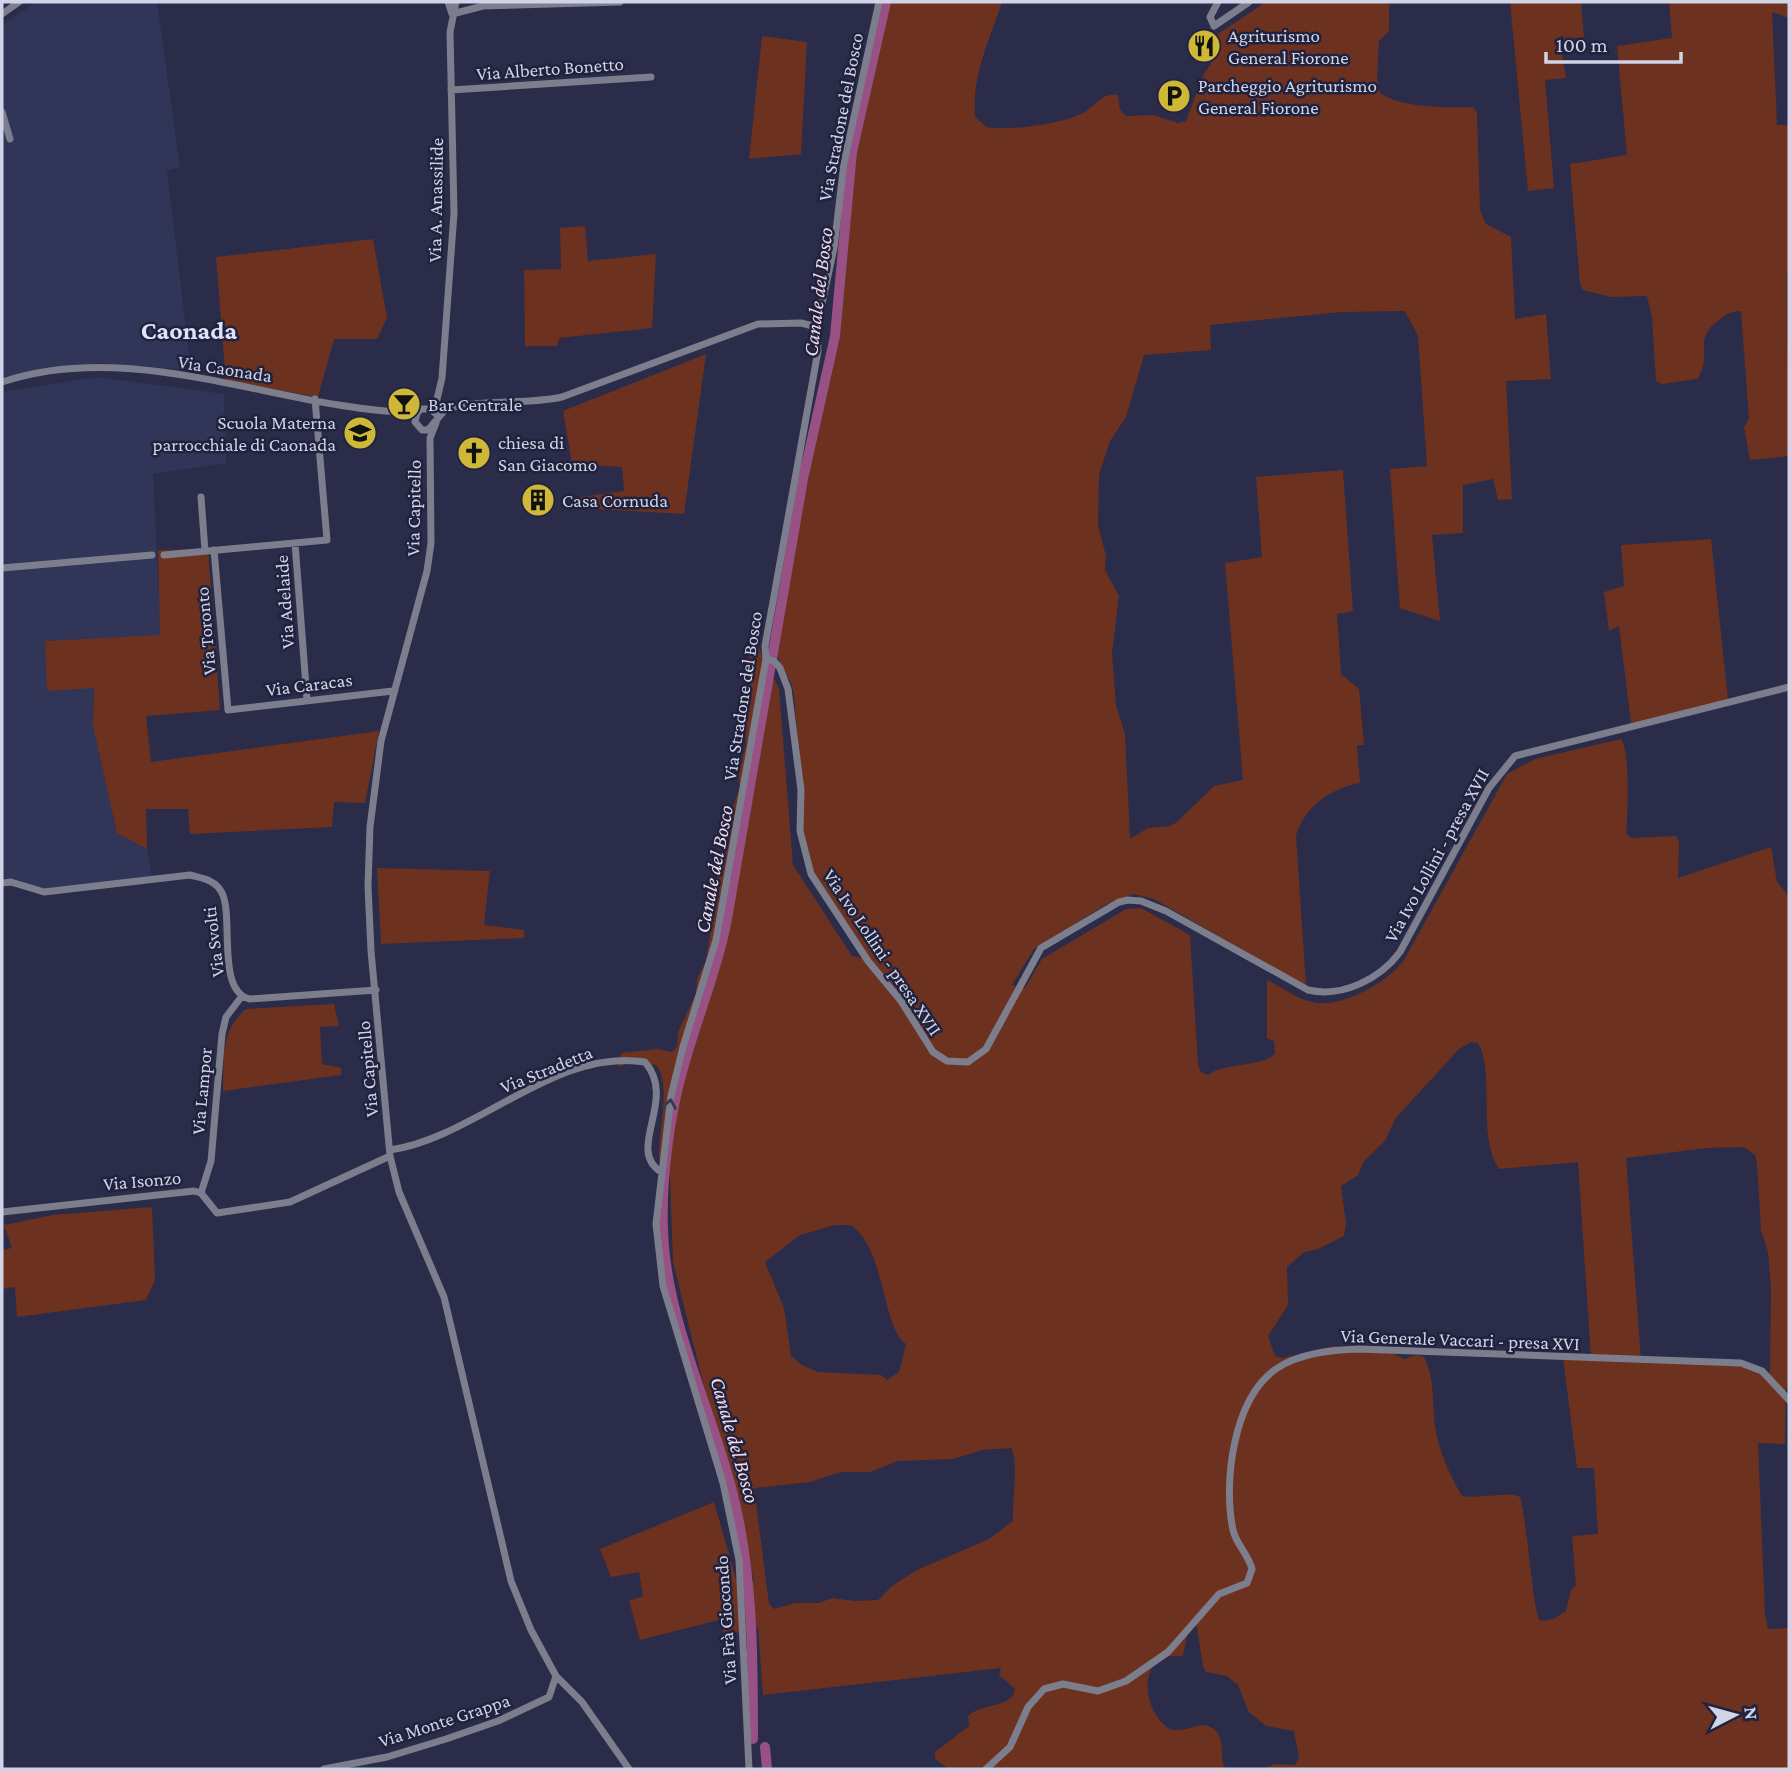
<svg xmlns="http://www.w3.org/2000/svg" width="1791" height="1771" viewBox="0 0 1791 1771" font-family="'Crimson Pro',serif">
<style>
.built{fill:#313558}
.green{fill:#6d321f;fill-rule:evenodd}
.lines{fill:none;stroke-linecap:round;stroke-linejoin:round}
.canal{stroke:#985184;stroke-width:10}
.street{stroke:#7c7e8d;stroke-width:7}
.oneway{stroke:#373952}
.labels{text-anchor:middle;stroke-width:5;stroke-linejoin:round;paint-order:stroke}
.poi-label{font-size:19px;fill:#d1d4e6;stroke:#20223e;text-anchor:start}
.street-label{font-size:19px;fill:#d1d4e6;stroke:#20223e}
.water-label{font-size:21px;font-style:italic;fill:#f2ddeb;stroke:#20223e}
.district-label{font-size:26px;font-weight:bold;fill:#dfe3f9;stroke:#20223e}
</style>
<rect width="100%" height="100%" fill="#2a2c49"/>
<!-- built -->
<path class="built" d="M 36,2 L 157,2 L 180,167 L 167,171 L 191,370 L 98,363 L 2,377 L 2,25 Z
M 98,377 L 224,394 L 226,463 L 153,474 L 161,636 L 46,641 L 94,687 L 93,726 L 117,832 L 147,849 L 152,877 L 60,891 L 37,889 L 17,879 L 2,878 L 2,392 Z"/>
<!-- green -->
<path class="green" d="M 889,2 L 1002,2 C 989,41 972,75 975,117 L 987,127 C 1008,131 1062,124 1081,114 C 1096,107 1099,93 1118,95 L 1120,110 L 1126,116 L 1153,115 L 1178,123 L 1186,121 L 1204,74 L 1218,53 L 1215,36 L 1266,2 L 1389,2 L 1389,31 L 1379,41 L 1377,78 L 1379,92 C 1398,108 1449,108 1473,107 L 1477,113 L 1480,210 L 1486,224 L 1511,237 L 1515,319 L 1546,314 L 1551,379 L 1506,381 L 1512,499 L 1498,500 L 1493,479 L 1463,485 L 1463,533 L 1432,535 L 1440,621 L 1400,608 L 1390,469 L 1427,466 L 1418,336 L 1405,311 L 1341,312 L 1210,325 L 1211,350 L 1144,355 L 1126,417 L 1110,441 L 1099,474 L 1098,525 L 1106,556 L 1105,570 L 1119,596 L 1112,653 L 1116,705 L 1125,734 L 1130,839 L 1148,828 L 1170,826 L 1177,822 L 1214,786 L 1243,780 L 1225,563 L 1262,557 L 1256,477 L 1343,470 L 1353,611 L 1337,614 L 1341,674 L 1359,689 L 1364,745 L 1357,745 L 1360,783 C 1331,788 1304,807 1296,836 L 1306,986 L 1154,899 L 1134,894 L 1105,905 L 1034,949 L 1012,985 L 1025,988 L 1042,959 L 1126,909 L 1141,908 L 1190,935 L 1198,1065 L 1201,1072 L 1208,1075 C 1225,1062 1259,1068 1275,1054 L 1274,1041 L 1267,1038 L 1267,980 C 1281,987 1296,999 1312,1002 C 1341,1009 1387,983 1404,960 L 1507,774 L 1535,759 L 1621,739 C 1630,748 1628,817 1626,833 L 1631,838 L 1676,836 L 1679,842 L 1678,878 L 1771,847 L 1777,882 L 1789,896 L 1789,1391 L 1786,1387 L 1785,1444 L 1758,1443 L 1765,1614 L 1768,1629 L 1789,1628 L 1789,1769 L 1263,1769 L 1274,1764 L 1295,1765 L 1299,1758 L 1294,1731 L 1266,1726 L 1249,1712 L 1238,1685 L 1227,1676 L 1206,1672 L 1203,1666 L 1196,1622 L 1188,1630 L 1183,1656 C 1178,1656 1171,1655 1166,1657 C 1136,1668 1147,1713 1167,1727 C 1178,1735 1194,1725 1205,1725 C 1228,1731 1218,1752 1225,1769 L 948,1769 L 935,1758 L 935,1752 L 969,1726 L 968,1716 C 981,1704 1001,1708 1013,1696 L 1015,1689 L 999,1675 L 1001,1668 L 763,1695 L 758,1627 L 725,1636 L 719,1620 L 640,1640 L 629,1601 L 643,1596 L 639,1572 L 611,1577 L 600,1549 L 714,1502 L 738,1586 L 754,1581 L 727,1462 L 709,1406 L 673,1262 L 670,1178 L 666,1164 L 659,1159 C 658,1134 672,1082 656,1065 L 633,1062 L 618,1067 L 621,1053 L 657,1049 L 672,1052 L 677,1047 L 678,1032 L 696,994 L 697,979 L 706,961 L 715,903 L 719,897 L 717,876 L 729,843 L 731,814 L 740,786 L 738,777 L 746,744 L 743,700 L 752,673 L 747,665 L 753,648 L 759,648 L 779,689 L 793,865 L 852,956 L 870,959 L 818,883 L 803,847 L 802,787 L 794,697 L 792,685 L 773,649 L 814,422 L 840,323 L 841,260 L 854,154 ZM 1471,1042 L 1478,1043 C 1496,1073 1476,1134 1499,1169 L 1578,1162 L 1591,1357 L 1563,1357 L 1577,1468 L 1594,1468 L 1598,1534 L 1572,1536 L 1576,1586 L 1571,1590 L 1566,1611 L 1554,1619 L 1540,1621 C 1533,1613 1527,1519 1520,1497 C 1509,1491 1479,1499 1462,1496 C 1449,1474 1439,1451 1435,1426 C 1432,1402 1435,1379 1424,1357 L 1417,1355 L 1404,1359 L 1392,1353 L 1334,1346 L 1282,1358 L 1275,1356 L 1268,1336 L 1288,1305 L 1287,1267 L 1304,1252 L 1318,1249 L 1344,1236 L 1346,1223 L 1341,1186 L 1358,1175 L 1364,1161 L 1385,1141 L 1395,1119 L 1459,1049 ZM 1744,1147 L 1755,1155 L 1757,1163 L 1761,1230 L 1768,1252 L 1771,1289 L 1770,1378 L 1746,1362 L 1641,1359 L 1626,1158 L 1707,1148 ZM 835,1225 L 851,1225 C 886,1250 882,1328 906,1344 L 899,1372 L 887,1380 L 881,1375 L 818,1372 L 802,1365 L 791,1356 L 784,1308 L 765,1262 L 800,1235 ZM 1011,1448 C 1019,1460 1012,1502 1013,1521 L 989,1539 L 917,1570 L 892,1586 L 878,1600 L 855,1601 L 832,1598 L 819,1603 L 795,1603 L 774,1609 L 769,1604 L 754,1488 L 810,1482 L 841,1472 L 870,1472 L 898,1461 L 953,1459 L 982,1450 Z
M 1510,2 L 1581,2 L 1584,37 L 1560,40 L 1566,78 L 1545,80 L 1554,188 L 1528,191 Z
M 1669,2 L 1789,2 L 1789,18 L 1772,12 L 1777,125 L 1789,125 L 1789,272 L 1787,276 L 1789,456 L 1750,460 L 1744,427 L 1749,419 L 1741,311 C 1732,311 1727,314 1720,319 C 1691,340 1714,354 1697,379 L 1662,384 L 1656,381 L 1652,317 L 1647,296 L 1611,297 L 1583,290 L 1580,284 L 1570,164 L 1627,155 L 1617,46 L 1672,38 Z
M 762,36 L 807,42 L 801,154 L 749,159 Z
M 585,226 L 588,261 L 656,254 L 652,328 L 559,338 L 557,346 L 525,346 L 524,270 L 561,269 L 560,228 Z
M 373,239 L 387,318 L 377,339 L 334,339 L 318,397 L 226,381 L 216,257 Z
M 706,354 L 684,514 L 575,508 L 573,498 L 624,491 L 622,467 L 572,464 L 563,411 Z
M 1711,539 L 1728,700 L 1631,723 L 1619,626 L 1609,631 L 1604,592 L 1624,586 L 1621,545 Z
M 208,549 L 220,710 L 146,716 L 151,762 L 379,731 L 365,803 L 334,802 L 332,827 L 190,834 L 188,809 L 146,809 L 147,849 L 117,833 L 93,726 L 94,688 L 47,691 L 45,641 L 160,635 L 158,550 Z
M 377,868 L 490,871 L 484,925 L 524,930 L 524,938 L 381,944 Z
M 334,1004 L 339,1026 L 320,1027 L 322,1064 L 341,1068 L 341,1075 L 223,1091 C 224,1060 220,1031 246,1009 Z
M 152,1207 L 155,1280 L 146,1300 L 17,1317 L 15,1287 L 2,1289 L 2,1250 L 12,1248 L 4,1225 L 53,1215 Z"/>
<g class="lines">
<!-- canal -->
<path class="canal" d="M 753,1739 C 753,1656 753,1572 732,1491 C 710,1405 666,1320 663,1230 C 661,1182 669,1118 682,1072 C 696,1020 717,971 727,919 L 803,479 L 835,336 L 852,152 L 886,2
M 765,1747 L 767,1769"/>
<!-- street -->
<path class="street" d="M 448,2 L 452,14 L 483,6 L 620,2
M 1218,2 L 1210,17 L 1214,26 L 1249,2
M 2,14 L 19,2
M 451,90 L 651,77
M 2,112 L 10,139
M 2,382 C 137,337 280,410 417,413
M 434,412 L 442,378 L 454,213 L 450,32 L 456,2
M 435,413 C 473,397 521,406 562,397 L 758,324 L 801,323 L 817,327
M 436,414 L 431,409 L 421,409 L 417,413 L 415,422 L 422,430 L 428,430 L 444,411
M 436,423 L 430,438 L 431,543 L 427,571 L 381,741 L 370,827 L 368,886 L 371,951 L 390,1156 L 399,1192 L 444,1297 L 511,1581 L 531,1630 L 556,1676 L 582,1702 L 629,1769
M 201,497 L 205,551
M 295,543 L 307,700
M 214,550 L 228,710 L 393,691
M 164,555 L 327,540 L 315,399
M 2,568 L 152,555
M 766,659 L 774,661 L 780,668 L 788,689 L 801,790 L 800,831 L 811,874 L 868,961 L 901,1001 L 933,1052 L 947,1061 L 968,1062 L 986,1049 L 1041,948 L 1119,902 L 1128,900 L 1141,901 L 1166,911 L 1308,990 C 1342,998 1380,979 1400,952 L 1489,788 L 1515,756 L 1789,687
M 2,883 L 11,882 L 44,892 L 190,875 C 202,878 216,880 222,893 C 234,917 216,992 250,999 L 376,990
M 390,1150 C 475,1138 556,1047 645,1062 C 678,1100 625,1149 661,1172
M 201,1193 L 211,1161 L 222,1034 L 226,1017 L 242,996
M 2,1212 L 194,1191 L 201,1193 L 217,1213 L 290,1202 L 390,1156
M 324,1769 L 387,1757 L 446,1739 L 498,1721 L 549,1697 L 556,1676
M 749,1769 L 739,1560 L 723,1483 L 663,1286 L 656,1224 L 671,1096 L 683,1047 L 716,940 L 766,659 L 765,646 L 818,351 L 817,327 L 834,248 L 844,163 L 879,2
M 986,1769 L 1010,1747 L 1028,1707 L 1044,1689 L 1063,1684 L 1098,1691 L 1126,1681 L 1168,1652 L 1219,1594 L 1247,1583 L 1252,1569 C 1248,1554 1236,1544 1233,1530 C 1223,1483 1233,1399 1276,1369 C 1299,1353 1332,1350 1359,1349 L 1741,1363 L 1762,1371 L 1789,1400"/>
</g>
<!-- one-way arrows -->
<defs><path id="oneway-chevron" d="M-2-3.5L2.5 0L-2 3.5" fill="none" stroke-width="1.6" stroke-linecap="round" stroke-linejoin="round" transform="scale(1.75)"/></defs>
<use class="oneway" href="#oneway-chevron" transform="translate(670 1104) rotate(-80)"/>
<!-- icons -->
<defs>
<symbol id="restaurant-disc" viewBox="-11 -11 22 22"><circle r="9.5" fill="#cfb837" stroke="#20223e"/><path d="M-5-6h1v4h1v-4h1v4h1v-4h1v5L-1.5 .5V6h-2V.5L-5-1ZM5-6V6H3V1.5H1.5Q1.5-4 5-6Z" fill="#111"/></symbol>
<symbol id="parking-disc" viewBox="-11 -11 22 22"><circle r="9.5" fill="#cfb837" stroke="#20223e"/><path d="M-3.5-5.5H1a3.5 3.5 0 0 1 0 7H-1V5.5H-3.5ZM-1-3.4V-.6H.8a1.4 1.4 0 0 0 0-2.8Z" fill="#111"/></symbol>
<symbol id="bar-disc" viewBox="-11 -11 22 22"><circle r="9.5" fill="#cfb837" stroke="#20223e"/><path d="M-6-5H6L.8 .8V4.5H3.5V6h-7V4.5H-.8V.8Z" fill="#111"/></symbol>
<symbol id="school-disc" viewBox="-11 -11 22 22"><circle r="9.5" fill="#cfb837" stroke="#20223e"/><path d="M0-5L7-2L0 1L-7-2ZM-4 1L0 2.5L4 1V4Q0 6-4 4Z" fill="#111"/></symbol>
<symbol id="church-disc" viewBox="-11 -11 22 22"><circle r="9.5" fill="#cfb837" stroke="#20223e"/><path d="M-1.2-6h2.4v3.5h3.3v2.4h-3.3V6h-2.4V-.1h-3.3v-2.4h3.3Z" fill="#111"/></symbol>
<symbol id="building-disc" viewBox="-11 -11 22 22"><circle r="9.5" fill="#cfb837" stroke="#20223e"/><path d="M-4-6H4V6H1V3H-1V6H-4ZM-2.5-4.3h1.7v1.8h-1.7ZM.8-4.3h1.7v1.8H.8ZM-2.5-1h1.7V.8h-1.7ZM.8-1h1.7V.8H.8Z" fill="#111"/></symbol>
</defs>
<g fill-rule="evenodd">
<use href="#restaurant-disc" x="1185" y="27" width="38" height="38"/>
<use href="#parking-disc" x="1155" y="77" width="38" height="38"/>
<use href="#bar-disc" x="385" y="385" width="38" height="38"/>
<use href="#school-disc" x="341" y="414" width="38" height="38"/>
<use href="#church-disc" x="455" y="434" width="38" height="38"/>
<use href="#building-disc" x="519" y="481" width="38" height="38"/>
</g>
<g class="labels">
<!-- poi labels -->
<g class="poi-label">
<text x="1228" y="42">Agriturismo<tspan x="1228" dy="22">General Fiorone</tspan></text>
<text x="1198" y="92">Parcheggio Agriturismo<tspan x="1198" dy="22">General Fiorone</tspan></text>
<text x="428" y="411">Bar Centrale</text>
<text x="336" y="429" text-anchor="end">Scuola Materna<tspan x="336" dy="22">parrocchiale di Caonada</tspan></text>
<text x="498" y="449">chiesa di<tspan x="498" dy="22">San Giacomo</tspan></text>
<text x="562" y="507">Casa Cornuda</text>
</g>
<!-- street labels -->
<g class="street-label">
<text transform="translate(550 68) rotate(-4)" y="7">Via Alberto Bonetto</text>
<text transform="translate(840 117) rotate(-79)" y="7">Via Stradone del Bosco</text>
<text transform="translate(435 200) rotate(-89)" y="7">Via A. Anassilide</text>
<text transform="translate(225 368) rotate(9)" y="7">Via Caonada</text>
<text transform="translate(413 508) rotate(-89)" y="7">Via Capitello</text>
<text transform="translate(284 602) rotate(-94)" y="7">Via Adelaide</text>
<text transform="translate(205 631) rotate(-95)" y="7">Via Toronto</text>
<text transform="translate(309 684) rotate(-7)" y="7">Via Caracas</text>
<text transform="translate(742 696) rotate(-81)" y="7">Via Stradone del Bosco</text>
<text transform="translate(1436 855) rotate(-61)" y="7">Via Ivo Lollini - presa XVII</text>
<text transform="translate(213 942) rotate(-97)" y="7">Via Svolti</text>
<text transform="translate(883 952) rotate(56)" y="7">Via Ivo Lollini - presa XVII</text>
<text transform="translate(367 1069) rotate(-95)" y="7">Via Capitello</text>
<text transform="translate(546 1069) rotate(-22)" y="7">Via Stradetta</text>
<text transform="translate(201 1091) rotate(-85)" y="7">Via Lampor</text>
<text transform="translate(142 1180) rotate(-5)" y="7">Via Isonzo</text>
<text transform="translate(1460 1339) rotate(2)" y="7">Via Generale Vaccari - presa XVI</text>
<text transform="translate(725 1620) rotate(-94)" y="7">Via Frà Giocondo</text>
<text transform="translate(444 1720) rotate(-18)" y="7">Via Monte Grappa</text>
</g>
<!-- water labels -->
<g class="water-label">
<text transform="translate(818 292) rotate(-83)" y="7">Canale del Bosco</text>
<text transform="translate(714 869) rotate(-79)" y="7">Canale del Bosco</text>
<text transform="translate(735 1440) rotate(74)" y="7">Canale del Bosco</text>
</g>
<!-- district labels -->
<g class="district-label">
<text x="189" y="339">Caonada</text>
</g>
</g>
<!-- border -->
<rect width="1791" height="1771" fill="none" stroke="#d1d4e6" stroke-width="7"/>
<!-- north arrow -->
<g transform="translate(1735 1715) rotate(84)" stroke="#20223e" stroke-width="5" paint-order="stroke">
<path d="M0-5L12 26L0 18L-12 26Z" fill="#d1d4e6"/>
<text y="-10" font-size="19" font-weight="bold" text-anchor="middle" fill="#d1d4e6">N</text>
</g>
<!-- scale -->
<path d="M1546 52v10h135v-10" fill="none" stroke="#d1d4e6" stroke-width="3.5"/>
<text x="1556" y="52" font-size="21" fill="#d1d4e6" stroke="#20223e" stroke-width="5" paint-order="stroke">100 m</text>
</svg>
